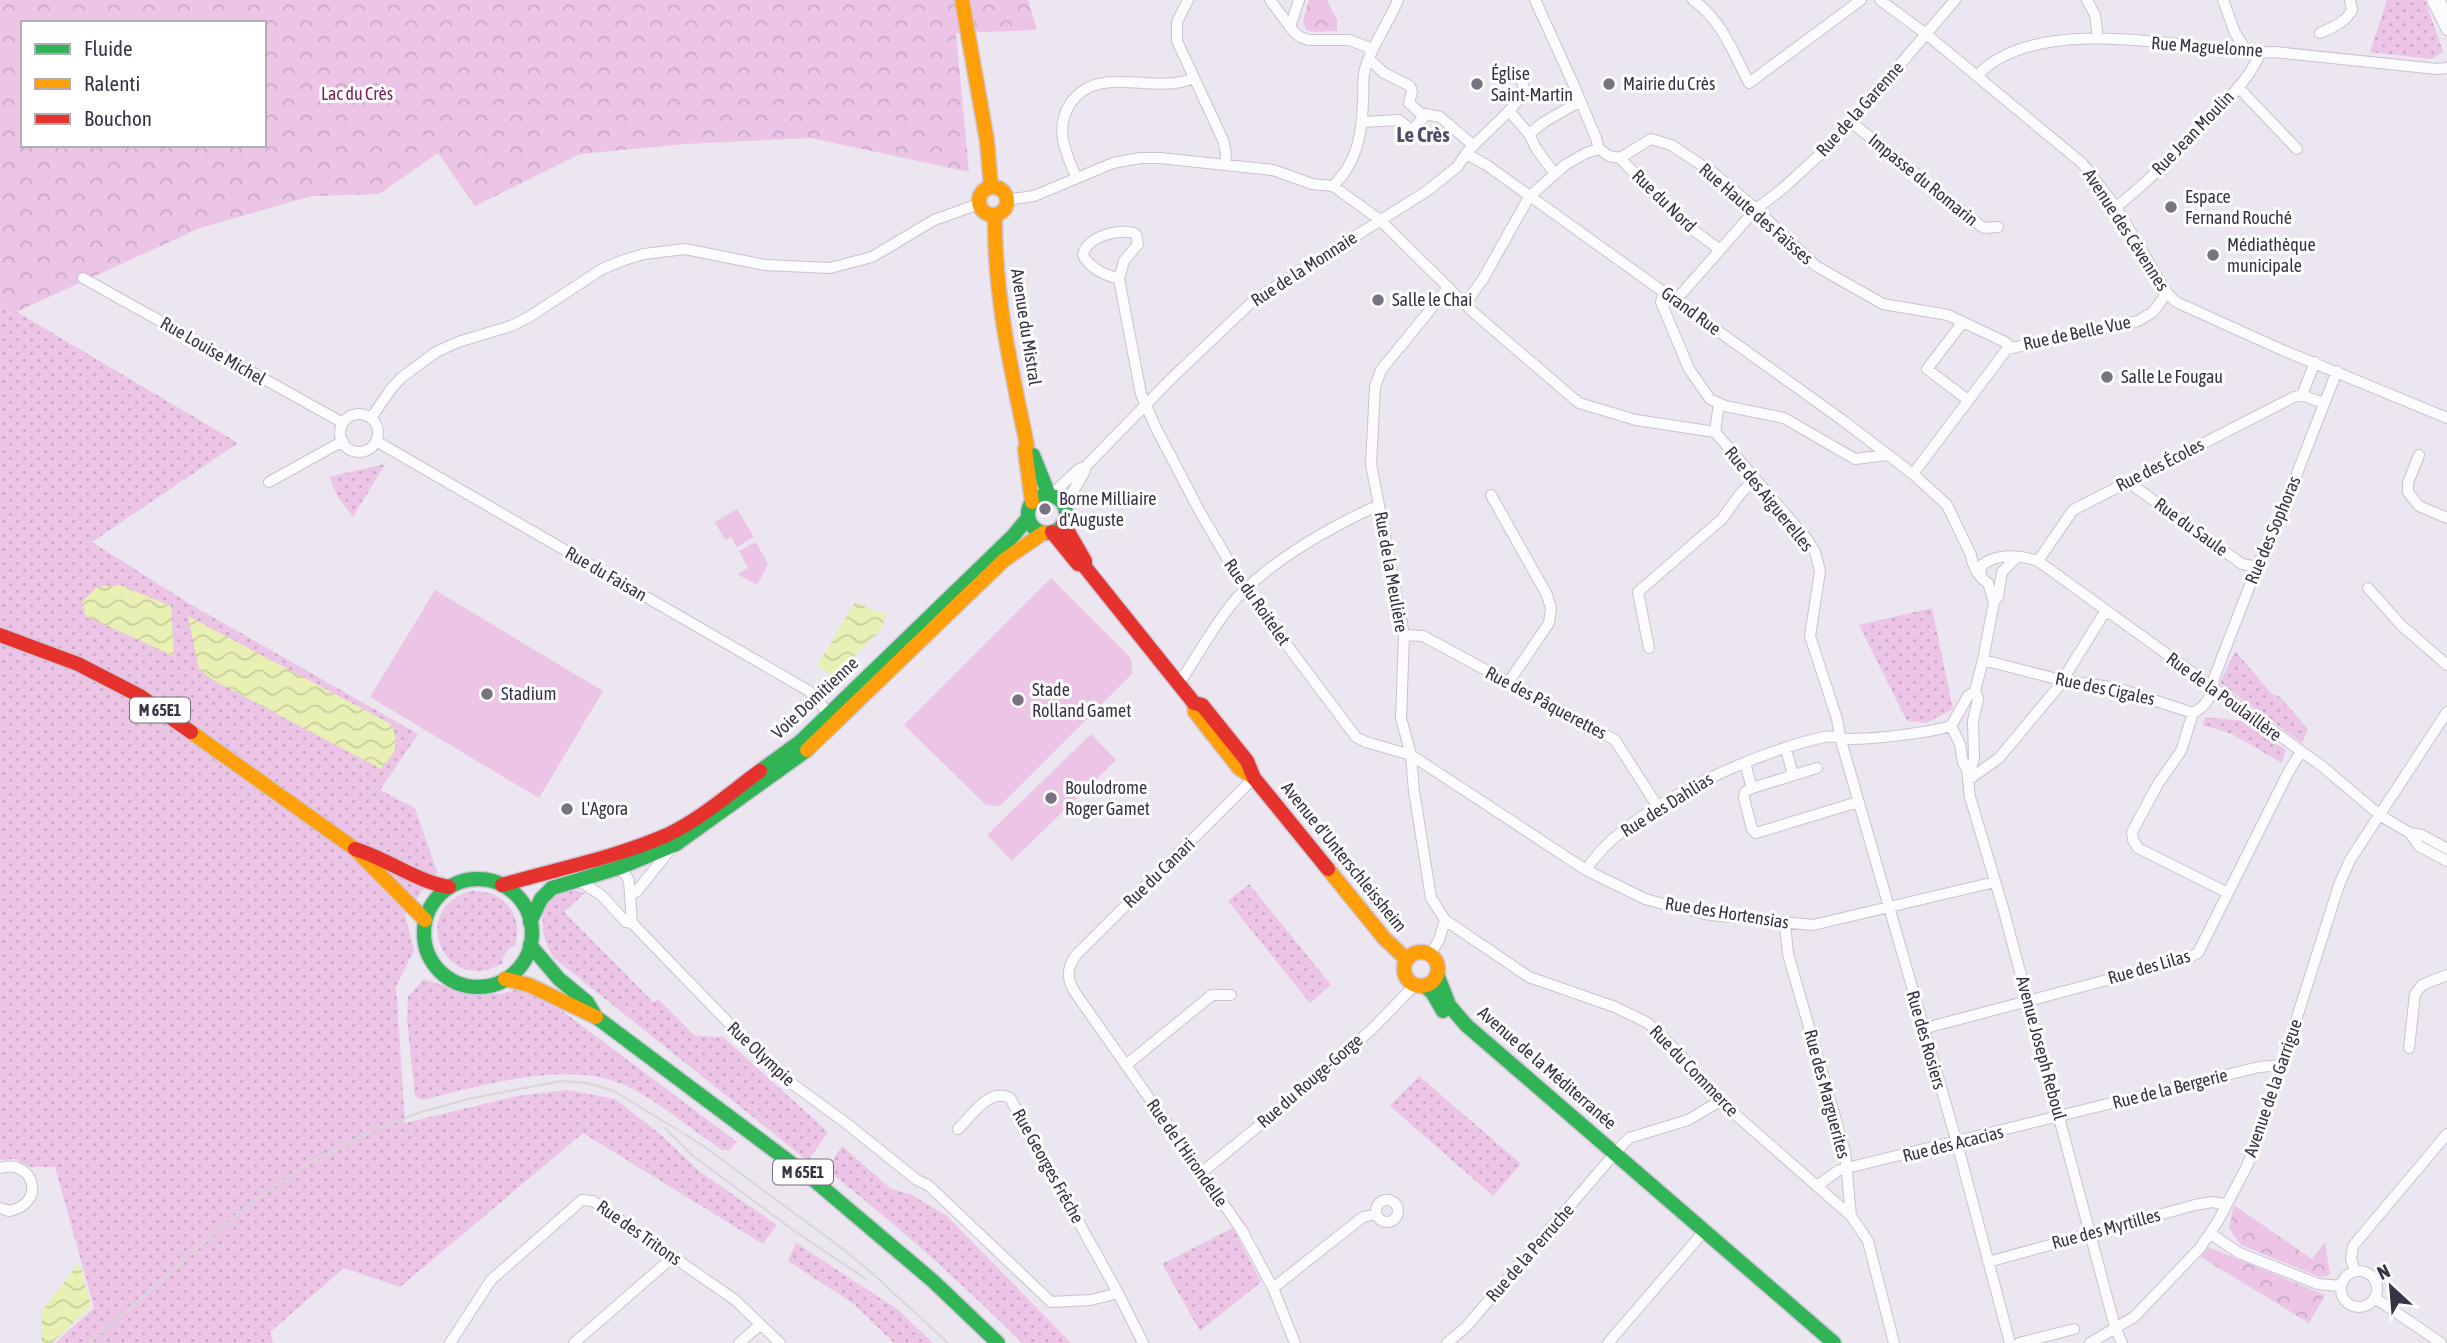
<svg xmlns="http://www.w3.org/2000/svg" width="2447" height="1343" viewBox="0 0 2447 1343" font-family="'Asap Condensed',sans-serif">
<style>
.grass{fill:url(#grass-dots)}
.forest{fill:url(#forest-crowns);fill-rule:evenodd}
.garden{fill:#ebc4e6}
.water{fill:url(#water-waves)}
.lines{fill:none;stroke-linecap:round;stroke-linejoin:round}
.street-casing{stroke:#c9c3ce;stroke-width:12}
.fast-casing{stroke:#cfc5d8;stroke-width:17}
.slow-casing{stroke:#cfc5d8;stroke-width:17}
.jam-casing{stroke:#cfc5d8;stroke-width:17}
.street{stroke:#fcfbfd;stroke-width:10}
.fast{stroke:#30b455;stroke-width:14}
.slow{stroke:#ff9f0a;stroke-width:14}
.jam{stroke:#e5322d;stroke-width:14}
.tram{stroke:#d7d7d8;stroke-width:2}
.poi-dot{fill:#787281;stroke:#fff;stroke-width:2.5}
.labels{text-anchor:middle;stroke-width:6;stroke-linejoin:round;paint-order:stroke}
.shield{fill:#fff;stroke:#75707d;stroke-width:2}
.shield-label{font-size:16px;font-weight:bold;fill:#3a3345}
.street-label{font-size:18px;fill:#3a3345;stroke:#fff}
.poi-label{font-size:18px;fill:#3a3345;stroke:#fff;text-anchor:start}
.park-label{font-size:18px;fill:#7b235a;stroke:#fff}
.quarter-label{font-size:21px;font-weight:bold;fill:#544a69;stroke:#fff}
</style>
<defs>
<pattern id="grass-dots" width="8" height="8" patternUnits="userSpaceOnUse" patternTransform="scale(1.75)"><rect width="8" height="8" fill="#ebc4e6"/><path d="M2 2h.1M6 6h.1" fill="none" stroke="#caa9c7" stroke-width="1.8" stroke-linecap="round"/></pattern>
<pattern id="forest-crowns" width="20" height="18" patternUnits="userSpaceOnUse" patternTransform="scale(1.75)"><rect width="20" height="18" fill="#ebc4e6"/><path d="M2 6a3 3 0 1 1 6 0M12 15a3 3 0 1 1 6 0" fill="none" stroke="#caa9c7"/></pattern>
<pattern id="water-waves" width="16" height="10" patternUnits="userSpaceOnUse" patternTransform="scale(1.75)"><rect width="16" height="10" fill="#e8f0b4"/><path d="M0 5q4-4 8 0t8 0" fill="none" stroke="#c8ce9c"/></pattern>
</defs>
<rect width="100%" height="100%" fill="#ebe6f0"/>
<!-- grass -->
<path class="grass" d="M 2387,0 L 2425,0 L 2443,52 L 2432,59 L 2370,52 Z
M 0,302 L 238,443 L 92,542 L 190,604 L 418,734 L 380,790 L 415,808 L 437,872 L 405,914 L 414,951 L 396,986 L 405,1123 L 517,1096 L 567,1090 L 615,1099 L 661,1135 L 700,1172 L 777,1225 L 763,1244 L 583,1133 L 400,1287 L 344,1268 L 270,1332 L 273,1343 L 55,1343 L 94,1308 L 55,1167 L 31,1167 L 14,1159 L 0,1160 Z
M 385,464 L 353,517 L 338,497 L 329,477 Z
M 1932,608 L 1953,709 L 1926,723 L 1907,721 L 1859,625 Z
M 2235,651 L 2272,694 L 2280,697 L 2308,729 L 2302,743 L 2220,683 Z
M 2205,717 L 2243,721 L 2286,750 L 2282,763 L 2232,734 L 2203,725 Z
M 1249,884 L 1331,985 L 1310,1003 L 1228,901 Z
M 572,890 L 585,893 L 564,912 L 653,1002 L 658,999 L 695,1036 L 723,1037 L 828,1132 L 808,1161 L 554,958 C 543,942 534,910 556,896 C 560,893 567,892 572,890 Z
M 472,891 C 504,890 524,915 515,946 L 510,947 L 502,959 L 503,963 C 443,998 407,907 472,891 Z
M 424,979 L 468,994 L 499,994 L 519,989 L 557,1007 L 737,1142 L 730,1150 L 722,1150 C 693,1130 664,1106 633,1089 C 574,1057 484,1085 422,1100 L 415,1096 L 407,1019 L 408,997 Z
M 1419,1076 L 1521,1164 L 1493,1196 L 1390,1106 Z
M 842,1146 L 891,1189 L 910,1194 L 947,1216 L 1071,1343 L 1022,1343 C 960,1281 896,1224 827,1170 Z
M 1233,1228 L 1261,1282 L 1200,1331 L 1162,1264 Z
M 796,1243 L 897,1309 L 933,1343 L 894,1343 L 854,1304 L 788,1261 Z"/>
<!-- forest -->
<path class="forest" d="M 0,0 L 1028,0 L 1037,30 L 956,33 L 969,172 L 811,138 L 685,144 L 580,154 L 475,206 L 438,153 L 379,194 L 312,196 L 200,228 L 16,312 L 0,302 ZM 23,23 L 264,23 L 264,145 L 23,145 Z
M 1309,0 L 1327,0 L 1337,20 L 1337,31 L 1312,32 L 1306,30 L 1303,21 Z
M 2234,1205 L 2312,1259 L 2325,1242 L 2330,1275 L 2320,1277 L 2241,1245 L 2229,1228 Z
M 2208,1247 L 2325,1295 L 2309,1323 L 2201,1257 Z"/>
<!-- garden -->
<path class="garden" d="M 737,509 L 754,537 L 737,547 L 731,537 L 725,540 L 715,522 Z
M 756,542 L 768,564 L 757,585 L 737,574 L 748,568 L 739,551 Z
M 1051,578 L 1129,656 L 1132,663 L 1132,674 L 1000,806 L 986,805 L 904,725 Z
M 435,590 L 603,691 L 539,798 L 370,697 Z
M 1091,734 L 1116,760 L 1012,861 L 987,835 Z"/>
<!-- water -->
<path class="water" d="M 120,585 L 171,606 L 174,656 L 86,616 L 82,602 L 97,587 Z
M 855,602 L 886,615 L 881,630 L 834,676 L 817,666 Z
M 188,616 L 391,724 C 401,747 395,751 381,769 L 213,680 L 199,669 Z
M 78,1264 L 81,1268 L 91,1306 L 52,1343 L 41,1343 L 42,1311 Z"/>
<g class="lines">
<defs>
<path id="street" d="M 1188,0 L 1177,22 L 1177,41 L 1223,140 L 1226,153 L 1225,165
M 1270,0 L 1294,32 L 1300,37 L 1309,40 L 1349,40 L 1373,49
M 1535,0 L 1572,81 L 1596,138 L 1599,149
M 1693,0 C 1721,19 1734,54 1749,83 L 1861,0
M 1880,0 L 1926,34 L 2082,163 L 2116,207 L 2167,293 L 2176,302 L 2280,349 L 2447,418
M 2087,0 L 2095,15 L 2098,38
M 2223,0 L 2235,33 L 2248,53
M 2432,0 L 2447,30
M 2440,0 L 2447,19
M 1290,27 L 1299,0
M 2320,33 C 2333,27 2345,23 2352,10 L 2350,0
M 1369,59 L 1384,73 L 1410,86 L 1412,91 L 1409,103 L 1420,113 L 1440,117 L 1473,145
M 1977,76 C 2031,15 2174,45 2248,53 L 2275,52 L 2437,69 L 2447,68
M 2238,87 L 2297,149
M 1509,111 L 1529,134 L 1537,150 L 1555,174
M 1363,122 L 1399,120 L 1412,131 L 1426,114
M 1851,122 L 1977,223 L 1984,228 L 1998,227
M 1529,134 L 1544,122 L 1579,102
M 1466,154 L 1485,164 L 1841,419 L 1913,474 L 1947,505 L 1971,555 C 1972,565 1979,578 1988,583 L 1994,602
M 1620,158 L 1651,139 L 1671,145 L 1715,174 L 1756,209 L 1816,266 L 1883,304 L 1948,315 L 2005,342 L 2011,347
M 1076,177 C 1066,153 1054,129 1070,104 C 1098,62 1155,96 1193,78
M 1333,186 C 1357,163 1362,134 1363,101 C 1364,91 1362,79 1365,69 C 1372,44 1389,23 1398,0
M 1007,200 L 1034,196 L 1113,163 L 1140,158 L 1160,158 L 1273,170 L 1312,184 L 1333,186 L 1380,220 L 1474,313 L 1579,403 L 1636,420 L 1715,432 L 1807,539 L 1815,552 L 1820,571 L 1810,636 L 1837,719 L 1840,737 L 1957,1143 L 2010,1343
M 2116,207 C 2145,185 2170,158 2195,132 C 2219,108 2247,84 2261,52
M 83,278 L 343,423
M 1119,279 C 1105,275 1090,269 1083,255 C 1086,237 1120,227 1136,234 L 1138,244 L 1124,261 L 1119,279 L 1141,394 L 1155,426 L 1200,512 L 1245,589 L 1356,737 L 1366,742 L 1411,755 L 1586,870 L 1645,899 L 1671,906 L 1710,915 L 1813,925 L 1995,882
M 1664,292 L 1661,302 L 1689,369 L 1710,399 L 1725,406 L 1784,418 L 1855,459 L 1887,455
M 1676,300 L 1756,209 L 1781,190 L 1825,150 L 1851,122 L 1955,0
M 1465,304 L 1483,279 L 1529,197 L 1565,165 L 1586,153 L 1599,149 L 1609,156 L 1620,158 L 1660,200 L 1692,229 L 1719,249
M 1963,322 L 1927,369 L 1968,400
M 2302,395 L 2315,362
M340 433a19 19 0 1 1 38 0a19 19 0 1 1-38 0Z
M 371,418 L 391,389 L 401,378 L 436,352 L 458,342 L 511,326 L 529,317 L 602,269 L 624,260 L 644,254 L 685,249 L 765,265 L 830,268 L 872,257 L 934,220 L 979,204
M 1715,432 L 1719,403
M 376,441 L 809,691 L 829,714
M 2419,455 L 2408,483 L 2408,492 L 2419,506 L 2447,518
M 1913,474 L 2007,349 L 2138,321 L 2153,312 L 2167,293
M 269,482 L 343,441
M 2128,482 L 2242,564 L 2257,567
M 1051,495 L 1079,469 L 1085,467 L 1173,377 L 1254,300 L 1427,191 L 1457,167 L 1468,151 L 1509,111 L 1525,92 L 1522,82
M 1491,495 L 1547,595 L 1551,608 L 1549,623 L 1508,683
M 1064,507 L 1085,471 L 1085,467
M 2038,561 L 2073,510 L 2294,397 L 2302,395 L 2323,403
M 1980,576 L 1982,565 C 1997,553 2021,555 2038,561 L 2323,767 L 2381,816 L 2410,833 L 2422,835 L 2447,849
M 2368,588 L 2401,625 L 2447,665
M 1404,635 L 1423,636 L 1615,740 L 1658,807
M 1649,648 L 1638,592 L 1722,519 L 1740,494 L 1754,480
M 1983,660 L 2061,680 L 2117,688 L 2193,713 C 2208,705 2213,694 2214,678 L 2257,567 L 2287,499 L 2337,371
M 1179,683 C 1198,656 1214,624 1236,599 C 1270,561 1332,526 1379,505
M 2193,713 L 2181,751 L 2158,784 L 2132,832 L 2133,840 L 2138,848 L 2228,893
M 1951,726 L 1960,744 L 1963,763 L 1967,769 L 1970,797 L 2003,908 L 2115,1327 L 2122,1343
M 1951,726 L 1968,696 L 1975,691
M 1786,749 L 1793,775
M 1745,763 L 1752,788
M 1817,768 L 1752,788 L 1745,792 L 1744,798 L 1752,829 L 1756,833 L 1858,802
M 1967,769 L 1972,765 L 1974,759 L 1973,721 L 1978,699 L 1975,691 L 1983,660 L 1994,602 L 1998,597 L 2002,572 L 2017,557
M 1254,778 L 1077,954 C 1067,966 1066,977 1074,991 L 1241,1229 L 1273,1288 L 1295,1343
M 1968,780 L 1999,758 L 2059,686 L 2106,610
M 2410,833 L 2419,846 L 2447,861
M 621,867 L 629,881 L 632,923 L 776,1072 L 846,1123 L 917,1180 L 928,1185 L 1051,1302 L 1091,1300 L 1118,1293 L 1010,1098 C 989,1087 972,1116 958,1129
M 1586,870 C 1624,809 1755,752 1824,737 C 1833,735 1841,739 1850,739 C 1874,739 1928,733 1951,726
M 578,880 L 601,895 L 626,922 L 632,923
M 631,895 L 637,891 L 674,845
M 1445,920 L 1529,977 L 1615,1007 L 1648,1023 L 1677,1051 L 1720,1101 L 1851,1216
M 1785,924 L 1788,954 L 1845,1152 L 1851,1216 L 1868,1241 L 1894,1343
M 1430,955 L 1439,940 L 1445,920 L 1431,898 L 1414,791 L 1411,755 L 1401,718 L 1404,635 L 1371,464 L 1375,387 L 1381,370 L 1448,288
M 1922,1029 L 2186,959 L 2198,953 L 2290,769 L 2301,752
M 2409,1048 L 2415,994 L 2422,985 L 2447,975
M 1126,1065 L 1212,995 L 1231,995
M 1615,1153 L 1629,1138 L 1688,1120 L 1720,1101
M 0,1168 C 33,1158 48,1203 9,1211 L 0,1208
M 1201,1173 L 1293,1098 L 1372,1029 L 1415,985
M 1817,1186 L 1839,1170 L 2259,1067 L 2282,1065
M1376 1211a11 11 0 1 1 22 0a11 11 0 1 1-22 0Z
M 2211,1234 L 2239,1253 L 2318,1284 L 2341,1286
M 1988,1262 L 2195,1205 L 2212,1202 L 2225,1204
M2341 1289a18 18 0 1 1 36 0a18 18 0 1 1-36 0Z
M 2355,1271 L 2351,1259 L 2353,1246 L 2447,1134
M 1273,1288 L 1363,1217 L 1376,1214
M 1118,1293 L 1143,1343
M 2375,1298 L 2441,1343
M 450,1343 L 491,1280 L 582,1200 L 593,1201 L 735,1300 L 780,1343
M 574,1343 L 673,1257
M 739,1343 L 760,1325
M 1447,1343 L 1466,1327 L 1610,1159
M 1608,1343 L 1700,1236
M 2019,1343 L 2074,1329
M 2090,1343 L 2134,1317 L 2200,1248 L 2218,1221 L 2247,1166 L 2265,1118 L 2339,885 L 2350,860 L 2447,712"/>
<path id="fast" d="M 1033,455 L 1049,495
M1028 514a19 19 0 1 1 38 0a19 19 0 1 1-38 0Z
M 760,771 L 800,742 L 1013,536 L 1028,518
M424 933a54 54 0 1 1 108 0a54 54 0 1 1-108 0Z
M 530,922 L 541,899 L 552,888 L 621,867 L 676,844 L 807,750
M 530,945 L 559,979 L 587,1002 L 596,1017 L 815,1181 L 933,1281 L 998,1343
M 1437,974 L 1449,1005 L 1466,1025 L 1834,1343
M 1424,986 L 1432,992 L 1443,1011"/>
<path id="slow" d="M 962,0 L 987,141 L 991,187
M979 201a14 14 0 1 1 28 0a14 14 0 1 1-28 0Z
M 995,215 C 994,294 1011,369 1027,445 L 1025,449 L 1032,502
M 1194,703 L 1195,712 L 1239,768 L 1253,777
M 191,732 L 355,849 L 425,920
M 807,750 L 1004,560 L 1043,533
M 1328,869 L 1384,938 L 1407,960
M1404 969a17 17 0 1 1 34 0a17 17 0 1 1-34 0Z
M 505,979 L 529,985 L 596,1017"/>
<path id="jam" d="M 1063,523 L 1085,561 L 1085,567 L 1194,703 L 1202,705 L 1247,761 L 1254,778 L 1328,869
M 1052,532 L 1078,564
M 0,635 L 78,664 L 140,696 L 191,732
M 355,849 C 388,859 415,881 449,887
M 502,885 C 556,869 615,858 667,835 C 701,819 730,793 760,771"/>
</defs>
<!-- street casing -->
<use href="#street" class="street-casing"/>
<!-- fast casing -->
<use href="#fast" class="fast-casing"/>
<!-- slow casing -->
<use href="#slow" class="slow-casing"/>
<!-- jam casing -->
<use href="#jam" class="jam-casing"/>
<!-- street -->
<use href="#street" class="street"/>
<!-- fast -->
<use href="#fast" class="fast"/>
<!-- slow -->
<use href="#slow" class="slow"/>
<!-- jam -->
<use href="#jam" class="jam"/>
<!-- tram -->
<path class="tram" d="M 665,1128 L 693,1156 L 793,1230 L 866,1279
M 89,1343 L 242,1210 L 305,1165 L 372,1131 L 421,1112 L 468,1099 L 561,1081 L 587,1083 L 614,1091 L 702,1145 L 843,1249 L 873,1274 L 948,1343"/>
</g>
<!-- markers -->
<g class="poi-dot">
<circle cx="1477" cy="84" r="7"/>
<circle cx="1609" cy="84" r="7"/>
<circle cx="2171" cy="207" r="7"/>
<circle cx="2213" cy="255" r="7"/>
<circle cx="1378" cy="300" r="7"/>
<circle cx="2107" cy="377" r="7"/>
<circle cx="1045" cy="509" r="7"/>
<circle cx="487" cy="694" r="7"/>
<circle cx="1018" cy="700" r="7"/>
<circle cx="1051" cy="798" r="7"/>
<circle cx="567" cy="809" r="7"/>
</g>
<g class="labels">
<!-- shield labels -->
<g class="shield">
<rect x="130" y="697.5" width="60" height="25" rx="5"/>
<rect x="773" y="1159.5" width="60" height="25" rx="5"/>
</g>
<g class="shield-label">
<text x="160" y="716">M 65E1</text>
<text x="803" y="1178">M 65E1</text>
</g>
<!-- street labels -->
<g class="street-label">
<text transform="translate(2207 47) rotate(4)" y="6">Rue Maguelonne</text>
<text transform="translate(1860 109) rotate(-48)" y="6">Rue de la Garenne</text>
<text transform="translate(2193 133) rotate(-46)" y="6">Rue Jean Moulin</text>
<text transform="translate(1923 180) rotate(39)" y="6">Impasse du Romarin</text>
<text transform="translate(1664 201) rotate(44)" y="6">Rue du Nord</text>
<text transform="translate(1756 214) rotate(41)" y="6">Rue Haute des Faïsses</text>
<text transform="translate(2126 230) rotate(57)" y="6">Avenue des Cévennes</text>
<text transform="translate(1304 269) rotate(-33)" y="6">Rue de la Monnaie</text>
<text transform="translate(1691 311) rotate(36)" y="6">Grand Rue</text>
<text transform="translate(1026 327) rotate(81)" y="6">Avenue du Mistral</text>
<text transform="translate(2077 333) rotate(-12)" y="6">Rue de Belle Vue</text>
<text transform="translate(213 351) rotate(30)" y="6">Rue Louise Michel</text>
<text transform="translate(2160 465) rotate(-27)" y="6">Rue des Écoles</text>
<text transform="translate(1769 499) rotate(51)" y="6">Rue des Aiguerelles</text>
<text transform="translate(2191 527) rotate(36)" y="6">Rue du Saule</text>
<text transform="translate(2273 530) rotate(-67)" y="6">Rue des Sophoras</text>
<text transform="translate(1391 572) rotate(80)" y="6">Rue de la Meulière</text>
<text transform="translate(606 574) rotate(30)" y="6">Rue du Faisan</text>
<text transform="translate(1257 602) rotate(55)" y="6">Rue du Roitelet</text>
<text transform="translate(2105 689) rotate(12)" y="6">Rue des Cigales</text>
<text transform="translate(2224 697) rotate(36)" y="6">Rue de la Poulaillère</text>
<text transform="translate(815 698) rotate(-43)" y="6">Voie Domitienne</text>
<text transform="translate(1546 703) rotate(28)" y="6">Rue des Pâquerettes</text>
<text transform="translate(1667 805) rotate(-32)" y="6">Rue des Dahlias</text>
<text transform="translate(1344 857) rotate(51)" y="6">Avenue d'Unterschleissheim</text>
<text transform="translate(1159 873) rotate(-44)" y="6">Rue du Canari</text>
<text transform="translate(1727 913) rotate(9)" y="6">Rue des Hortensias</text>
<text transform="translate(2149 967) rotate(-16)" y="6">Rue des Lilas</text>
<text transform="translate(1926 1040) rotate(74)" y="6">Rue des Rosiers</text>
<text transform="translate(2041 1048) rotate(75)" y="6">Avenue Joseph Reboul</text>
<text transform="translate(761 1054) rotate(43)" y="6">Rue Olympie</text>
<text transform="translate(1547 1068) rotate(41)" y="6">Avenue de la Méditerranée</text>
<text transform="translate(1694 1071) rotate(46)" y="6">Rue du Commerce</text>
<text transform="translate(1310 1081) rotate(-41)" y="6">Rue du Rouge-Gorge</text>
<text transform="translate(2273 1088) rotate(-71)" y="6">Avenue de la Garrigue</text>
<text transform="translate(2170 1089) rotate(-14)" y="6">Rue de la Bergerie</text>
<text transform="translate(1827 1094) rotate(75)" y="6">Rue des Marguerites</text>
<text transform="translate(1953 1144) rotate(-14)" y="6">Rue des Acacias</text>
<text transform="translate(1187 1153) rotate(55)" y="6">Rue de l'Hirondelle</text>
<text transform="translate(1048 1166) rotate(61)" y="6">Rue Georges Frêche</text>
<text transform="translate(2106 1229) rotate(-15)" y="6">Rue des Myrtilles</text>
<text transform="translate(639 1233) rotate(35)" y="6">Rue des Tritons</text>
<text transform="translate(1530 1253) rotate(-49)" y="6">Rue de la Perruche</text>
</g>
<!-- poi labels -->
<g class="poi-label">
<text x="1491" y="80">Église<tspan x="1491" dy="21">Saint-Martin</tspan></text>
<text x="1623" y="90">Mairie du Crès</text>
<text x="2185" y="203">Espace<tspan x="2185" dy="21">Fernand Rouché</tspan></text>
<text x="2227" y="251">Médiathèque<tspan x="2227" dy="21">municipale</tspan></text>
<text x="1392" y="306">Salle le Chai</text>
<text x="2121" y="383">Salle Le Fougau</text>
<text x="1059" y="505">Borne Milliaire<tspan x="1059" dy="21">d'Auguste</tspan></text>
<text x="1032" y="696">Stade<tspan x="1032" dy="21">Rolland Gamet</tspan></text>
<text x="501" y="700">Stadium</text>
<text x="1065" y="794">Boulodrome<tspan x="1065" dy="21">Roger Gamet</tspan></text>
<text x="581" y="815">L'Agora</text>
</g>
<!-- park labels -->
<g class="park-label">
<text x="357" y="100">Lac du Crès</text>
</g>
<!-- quarter labels -->
<g class="quarter-label">
<text x="1423" y="142">Le Crès</text>
</g>
</g>
<!-- legend -->
<rect x="21" y="21" width="245" height="126" fill="#ffffff" stroke="#b0adb5" stroke-width="2"/>
<rect x="35" y="44" width="35" height="10" fill="#30b455" stroke="#b0adb5" stroke-width="2"/>
<text x="84" y="56" font-size="21" fill="#3a3345">Fluide</text>
<rect x="35" y="79" width="35" height="10" fill="#ff9f0a" stroke="#b0adb5" stroke-width="2"/>
<text x="84" y="91" font-size="21" fill="#3a3345">Ralenti</text>
<rect x="35" y="114" width="35" height="10" fill="#e5322d" stroke="#b0adb5" stroke-width="2"/>
<text x="84" y="126" font-size="21" fill="#3a3345">Bouchon</text>
<!-- north arrow -->
<g transform="translate(2391 1287) rotate(334)" stroke="#ffffff" stroke-width="5" paint-order="stroke">
<path d="M0-5L12 26L0 18L-12 26Z" fill="#3a3345"/>
<text y="-10" font-size="19" font-weight="bold" text-anchor="middle" fill="#3a3345">N</text>
</g>
</svg>
